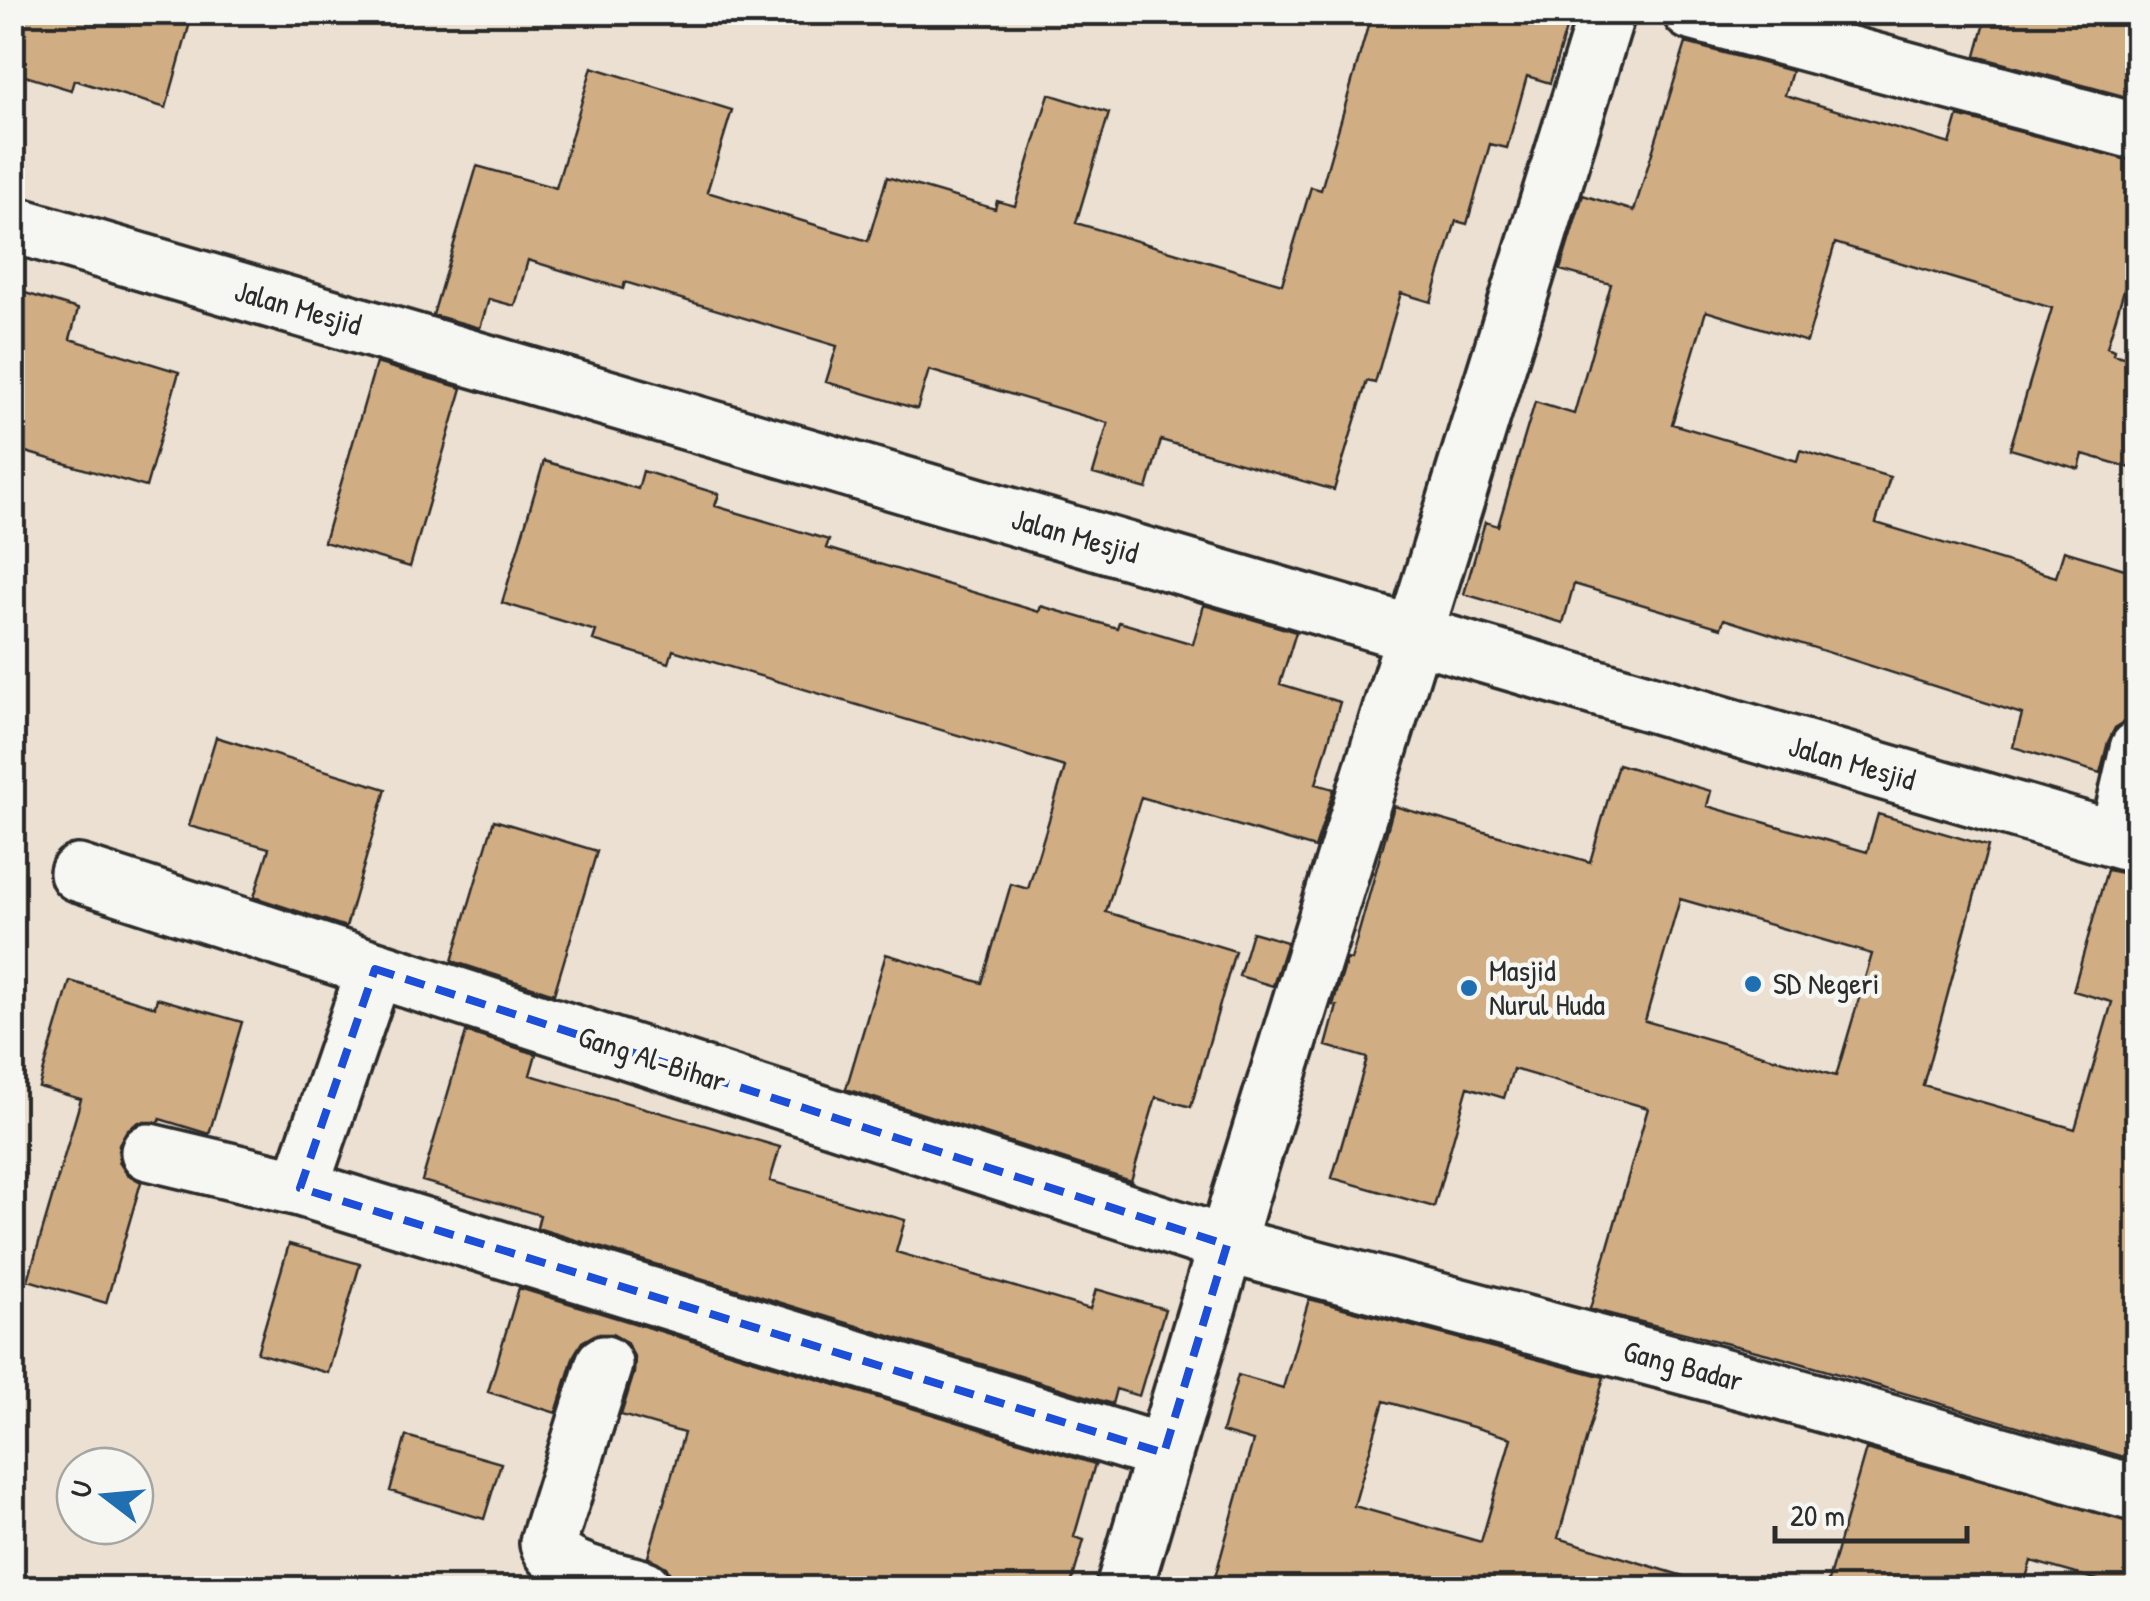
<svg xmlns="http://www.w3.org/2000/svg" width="2150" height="1601" viewBox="0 0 2150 1601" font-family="'Patrick Hand',sans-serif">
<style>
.building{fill:#d1ad83;stroke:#2b2b2b;stroke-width:2.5;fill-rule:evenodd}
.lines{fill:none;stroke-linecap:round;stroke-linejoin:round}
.minor-casing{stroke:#2b2b2b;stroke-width:62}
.minor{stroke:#f6f6f2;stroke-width:55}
.marked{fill:none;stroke:#1d4ed8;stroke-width:8;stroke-dasharray:20 12;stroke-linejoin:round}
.poi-dot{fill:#1f6fb2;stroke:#f6f6f2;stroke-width:4}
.labels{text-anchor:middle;stroke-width:9;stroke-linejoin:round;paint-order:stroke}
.street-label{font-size:30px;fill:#2b2b2b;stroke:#f6f6f2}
.poi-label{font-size:30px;fill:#2b2b2b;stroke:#f6f6f2;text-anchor:start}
</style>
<rect width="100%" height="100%" fill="#ebe0d1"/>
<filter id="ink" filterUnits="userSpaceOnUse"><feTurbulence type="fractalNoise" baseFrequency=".01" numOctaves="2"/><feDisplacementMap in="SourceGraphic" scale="20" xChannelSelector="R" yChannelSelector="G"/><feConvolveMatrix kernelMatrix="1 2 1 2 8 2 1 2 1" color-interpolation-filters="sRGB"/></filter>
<g filter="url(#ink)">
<!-- building -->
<path class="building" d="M 27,12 L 193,12 L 166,108 L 74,80 L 71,90 L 12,72 Z
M 1372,12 L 1571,12 L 1550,83 L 1527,76 L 1507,148 L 1490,144 L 1467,224 L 1456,221 L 1431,302 L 1401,293 L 1375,383 L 1367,381 L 1334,490 L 1161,440 L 1147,489 L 1093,474 L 1108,423 L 929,370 L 917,409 L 826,382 L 837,346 L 625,282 L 623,289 L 528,260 L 515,306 L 489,299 L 480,328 L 433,315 L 477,166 L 556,188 L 592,67 L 732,110 L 707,192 L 868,241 L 887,177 L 995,209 L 997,201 L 1015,206 L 1049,94 L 1109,113 L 1076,223 L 1282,284 L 1311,187 L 1321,190 Z
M 1988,12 L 2138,12 L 2138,100 L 1976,56 Z
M 1686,43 L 1792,71 L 1785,95 L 1950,144 L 1958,116 L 2138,162 L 2138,243 L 2107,347 L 2114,350 L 2113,354 L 2138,361 L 2138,470 L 2083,454 L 2079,469 L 2010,449 L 2052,308 L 1835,243 L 1807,342 L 1706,311 L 1672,424 L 1797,461 L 1800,450 L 1890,477 L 1876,523 L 2056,577 L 2064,551 L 2138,573 L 2138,719 L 2128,720 L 2115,728 L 2108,742 L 2100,773 L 2013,747 L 2022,714 L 1724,619 L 1721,628 L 1574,584 L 1563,623 L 1464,594 L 1485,522 L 1498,526 L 1535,402 L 1574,414 L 1611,284 L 1560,270 L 1583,195 L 1634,211 Z
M 12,289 L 78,309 L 70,339 L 179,372 L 146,487 L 12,448 Z
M 376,363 L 462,388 L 410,567 L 324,542 Z
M 544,461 L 638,489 L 643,471 L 719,494 L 715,506 L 829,540 L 826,548 L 1039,612 L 1041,606 L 1117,628 L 1119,622 L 1193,644 L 1204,605 L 1296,632 L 1280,684 L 1340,702 L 1316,784 L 1334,789 L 1315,848 L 1141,797 L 1106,912 L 1235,951 L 1191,1107 L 1156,1097 L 1131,1181 L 846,1089 L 886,954 L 982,983 L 1011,884 L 1028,889 L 1065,767 L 673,650 L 669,663 L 593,640 L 596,631 L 502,603 Z
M 216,737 L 386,789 L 346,927 L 254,897 L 269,848 L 189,826 Z
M 1618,764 L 1711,791 L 1707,806 L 1867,852 L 1878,814 L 1988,846 L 1923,1085 L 2075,1129 L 2112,1002 L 2073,991 L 2107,870 L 2138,876 L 2138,1461 L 1776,1356 L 1590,1309 L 1648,1108 L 1513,1069 L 1504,1098 L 1468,1087 L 1434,1207 L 1332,1178 L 1367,1058 L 1326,1046 L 1337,1006 L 1333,1005 L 1347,959 L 1351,960 L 1394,806 L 1590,862 ZM 1680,899 L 1872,954 L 1836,1076 L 1645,1021 Z
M 494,820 L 597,851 L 554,994 L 452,961 Z
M 1252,932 L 1287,942 L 1273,986 L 1239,976 Z
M 70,981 L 155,1007 L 157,998 L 242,1022 L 209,1134 L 160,1119 L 159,1122 L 139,1122 L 127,1130 L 119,1144 L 119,1162 L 127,1174 L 141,1182 L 106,1303 L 28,1280 L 81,1099 L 39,1087 Z
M 466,1032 L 536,1054 L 530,1075 L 780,1147 L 770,1181 L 905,1220 L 896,1252 L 1090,1309 L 1096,1289 L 1165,1309 L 1139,1396 L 1116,1389 L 1112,1404 L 537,1228 L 540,1215 L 422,1181 Z
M 289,1244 L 360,1264 L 328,1373 L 257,1353 Z
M 519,1288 L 1095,1464 L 1074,1537 L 1084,1540 L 1070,1588 L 673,1588 L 673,1579 L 666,1567 L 648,1557 L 684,1433 L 621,1415 L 634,1373 L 635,1358 L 626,1342 L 612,1334 L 596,1334 L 582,1342 L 574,1355 L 556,1413 L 488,1392 Z
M 1309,1299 L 1604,1377 L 1558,1538 L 1683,1576 L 1681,1588 L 1212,1588 L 1253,1441 L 1222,1432 L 1238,1375 L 1283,1388 ZM 1384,1401 L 1511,1438 L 1481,1542 L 1354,1506 Z
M 406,1436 L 501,1463 L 484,1519 L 390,1491 Z
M 1866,1449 L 2138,1524 L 2138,1588 L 2126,1588 L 2031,1561 L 2023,1588 L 1826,1588 Z"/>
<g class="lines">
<defs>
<path id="minor" d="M 1691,12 L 2138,132
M 12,224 L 2138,846
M 2117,840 L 2138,749
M 78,873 L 1227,1245 L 1770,1389 L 2138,1494
M 149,1152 L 300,1188 L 1164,1453
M 300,1188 L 375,969
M 604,1364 L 548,1543 C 556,1572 616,1580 643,1588
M 1124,1588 L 1240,1198 L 1607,12"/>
</defs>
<!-- minor casing -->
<use href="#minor" class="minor-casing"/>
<!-- minor -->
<use href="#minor" class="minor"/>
</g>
</g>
<!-- marked area -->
<path class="marked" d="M 375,969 L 1227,1245 L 1164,1453 L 300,1188 Z"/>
<!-- markers -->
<g class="poi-dot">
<circle cx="1753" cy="984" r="10"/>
<circle cx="1469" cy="988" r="10"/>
</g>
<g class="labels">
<!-- street labels -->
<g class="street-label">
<text transform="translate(298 308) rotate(16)" y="10">Jalan Mesjid</text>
<text transform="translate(1075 536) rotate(16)" y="10">Jalan Mesjid</text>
<text transform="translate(1852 763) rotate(16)" y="10">Jalan Mesjid</text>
<text transform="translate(652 1059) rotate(18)" y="10">Gang Al-Bihar</text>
<text transform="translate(1683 1366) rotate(15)" y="10">Gang Badar</text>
</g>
<!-- poi labels -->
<g class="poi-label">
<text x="1489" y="981">Masjid<tspan x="1489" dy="34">Nurul Huda</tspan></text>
<text x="1773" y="994">SD Negeri</text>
</g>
</g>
<!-- margin -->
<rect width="2150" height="1601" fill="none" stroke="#f6f6f2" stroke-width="50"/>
<rect x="25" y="25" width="2100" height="1551" fill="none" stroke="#2b2b2b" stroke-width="4" filter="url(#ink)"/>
<!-- north arrow -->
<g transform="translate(105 1496) rotate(286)"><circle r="48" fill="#f6f6f2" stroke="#a5a5a2" stroke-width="2.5"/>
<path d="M0-8L18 38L0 25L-18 38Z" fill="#1f6fb2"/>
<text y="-15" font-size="28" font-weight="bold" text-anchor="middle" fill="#2b2b2b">U</text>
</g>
<!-- scale -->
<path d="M1775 1526v15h192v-15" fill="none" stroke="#2b2b2b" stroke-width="5"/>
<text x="1790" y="1526" font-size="30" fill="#2b2b2b" stroke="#f6f6f2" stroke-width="8" paint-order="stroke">20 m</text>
</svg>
